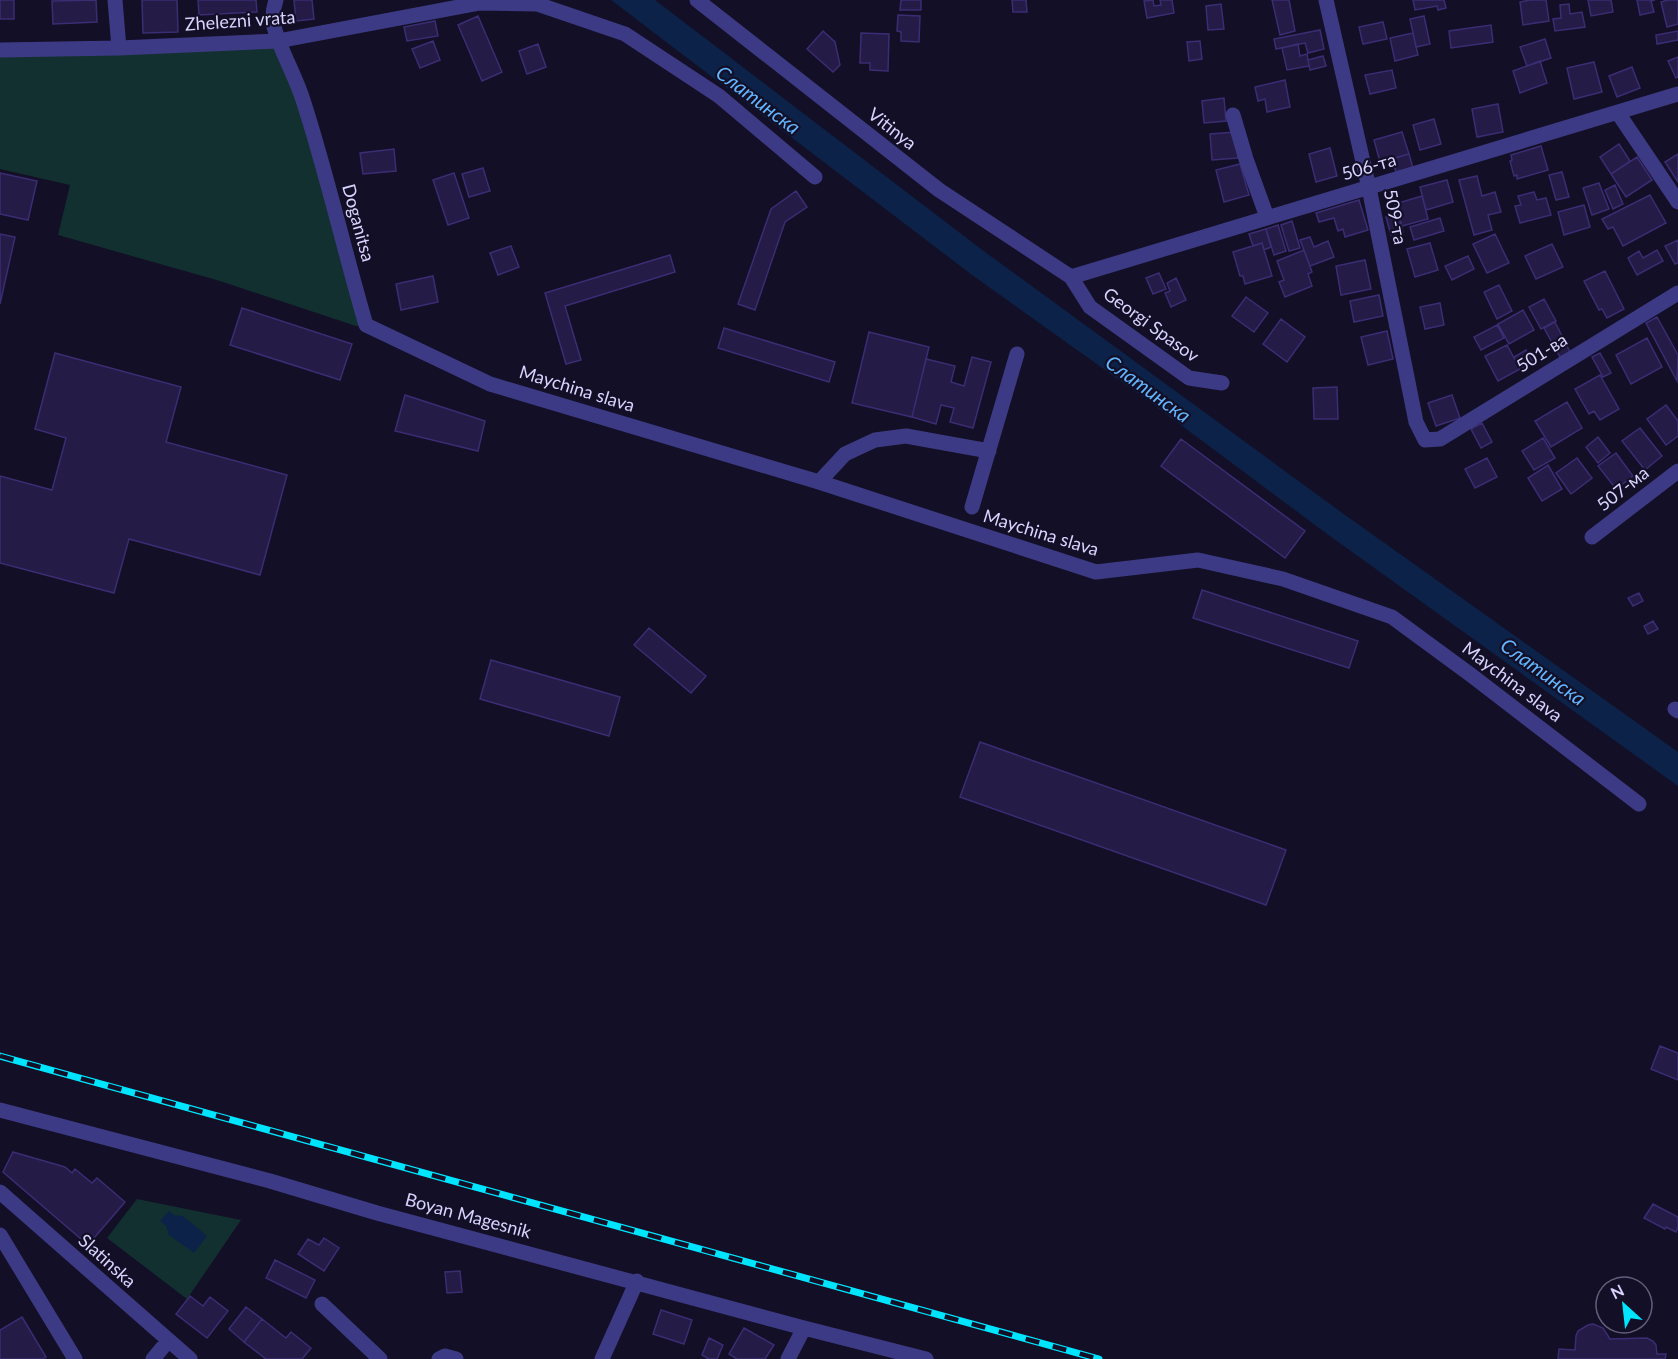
<svg xmlns="http://www.w3.org/2000/svg" width="1678" height="1359" viewBox="0 0 1678 1359" font-family="Lato,sans-serif">
<style>
.green{fill:#12302f}
.water{fill:#0c2248}
.building{fill:#241b47;stroke:#3b2d73;stroke-width:1.5}
.lines{fill:none;stroke-linecap:round;stroke-linejoin:round}
.minor{stroke:#3d3a85;stroke-width:15}
.rail-casing{stroke:#00e5ff;stroke-width:7}
.rail{stroke:#130f26;stroke-width:4.5;stroke-dasharray:14;stroke-linecap:butt}
.labels{text-anchor:middle;stroke-width:4.5;stroke-linejoin:round;paint-order:stroke}
.street-label{font-size:18px;fill:#d9d4ff;stroke:#130f26}
.water-label{font-size:20px;font-style:italic;fill:#62b6ff;stroke:#130f26}
</style>
<rect width="100%" height="100%" fill="#130f26"/>
<!-- green -->
<path class="green" d="M 278,41 L 366,325 L 356,326 L 220,281 L 58,235 L 70,185 L 0,169 L 0,50 Z
M 137,1199 L 241,1220 L 187,1299 L 107,1238 Z"/>
<!-- water -->
<path class="water" d="M 611,0 L 655,0 L 981,249 L 1341,512 L 1678,752 L 1678,786 L 1327,534 L 1150,402 L 972,275 Z
M 169,1211 L 174,1215 L 183,1216 L 207,1236 L 194,1253 L 169,1235 L 166,1226 L 160,1221 Z"/>
<!-- building -->
<path class="building" d="M 0,0 L 14,0 L 14,19 L 0,19 Z
M 96,0 L 97,22 L 53,24 L 52,1 Z
M 142,0 L 177,0 L 178,32 L 143,33 Z
M 198,0 L 256,0 L 257,12 L 199,15 Z
M 294,0 L 312,0 L 314,19 L 296,21 Z
M 901,0 L 921,0 L 921,10 L 900,10 Z
M 1012,0 L 1026,0 L 1027,12 L 1013,12 Z
M 1153,0 L 1154,6 L 1161,5 L 1160,0 L 1172,0 L 1174,13 L 1147,18 L 1144,1 Z
M 1272,0 L 1289,0 L 1295,31 L 1280,35 Z
M 1413,0 L 1444,0 L 1446,8 L 1438,10 L 1437,6 L 1415,10 Z
M 1530,0 L 1546,0 L 1549,21 L 1523,25 L 1520,2 Z
M 1588,0 L 1611,0 L 1613,12 L 1591,16 Z
M 1637,0 L 1655,0 L 1651,1 L 1654,12 L 1640,15 Z
M 1668,0 L 1678,0 L 1678,24 L 1667,27 L 1661,2 Z
M 1221,4 L 1224,29 L 1208,30 L 1206,6 Z
M 1569,4 L 1570,14 L 1582,12 L 1585,27 L 1555,31 L 1553,19 L 1561,18 L 1560,5 Z
M 898,15 L 920,16 L 919,42 L 901,41 L 901,32 L 897,31 Z
M 478,16 L 502,72 L 482,81 L 458,25 Z
M 1424,16 L 1430,44 L 1416,47 L 1410,19 Z
M 435,21 L 438,36 L 407,41 L 404,27 Z
M 1383,22 L 1387,39 L 1363,44 L 1359,27 Z
M 1491,25 L 1493,42 L 1451,48 L 1449,31 Z
M 1320,30 L 1324,49 L 1308,53 L 1305,43 L 1276,49 L 1274,39 Z
M 823,31 L 835,42 L 840,65 L 833,72 L 807,49 Z
M 1678,31 L 1678,40 L 1657,44 L 1656,35 Z
M 861,33 L 889,34 L 888,71 L 870,70 L 870,63 L 860,63 Z
M 1413,33 L 1418,55 L 1395,61 L 1390,38 Z
M 1545,39 L 1551,58 L 1527,66 L 1520,47 Z
M 433,41 L 440,60 L 420,68 L 412,49 Z
M 1200,41 L 1202,59 L 1189,61 L 1187,42 Z
M 538,44 L 546,67 L 527,74 L 519,51 Z
M 1298,44 L 1300,56 L 1307,54 L 1309,66 L 1287,70 L 1282,48 Z
M 1323,56 L 1326,66 L 1310,70 L 1308,60 Z
M 1678,57 L 1678,77 L 1676,78 L 1668,61 Z
M 1540,61 L 1547,83 L 1520,93 L 1513,71 Z
M 1594,62 L 1602,92 L 1574,99 L 1567,68 Z
M 1632,67 L 1640,88 L 1617,97 L 1609,76 Z
M 1392,70 L 1396,88 L 1370,94 L 1365,75 Z
M 1285,80 L 1290,107 L 1267,112 L 1265,99 L 1258,101 L 1255,87 Z
M 1224,98 L 1226,121 L 1204,123 L 1202,101 Z
M 1498,104 L 1503,132 L 1477,137 L 1472,109 Z
M 1434,119 L 1441,144 L 1420,150 L 1413,125 Z
M 1235,132 L 1238,158 L 1212,160 L 1210,134 Z
M 1402,132 L 1409,154 L 1380,162 L 1374,140 Z
M 1619,144 L 1630,161 L 1611,174 L 1600,157 Z
M 1541,146 L 1548,170 L 1517,179 L 1517,175 L 1514,176 L 1510,161 L 1512,160 L 1511,155 Z
M 1330,148 L 1337,176 L 1316,182 L 1309,154 Z
M 394,149 L 396,171 L 363,174 L 360,153 Z
M 1409,154 L 1413,168 L 1396,172 L 1392,159 Z
M 1678,154 L 1678,182 L 1665,162 Z
M 1637,157 L 1652,180 L 1626,197 L 1611,174 Z
M 1240,164 L 1249,195 L 1224,202 L 1216,170 Z
M 483,168 L 490,191 L 469,197 L 462,174 Z
M 1562,172 L 1569,197 L 1556,200 L 1549,175 Z
M 0,173 L 37,181 L 28,220 L 0,214 Z
M 454,173 L 469,218 L 448,225 L 433,180 Z
M 1477,176 L 1482,196 L 1495,192 L 1501,212 L 1488,215 L 1492,230 L 1474,235 L 1459,180 Z
M 1447,180 L 1453,202 L 1426,210 L 1420,187 Z
M 1599,183 L 1609,209 L 1592,215 L 1583,188 Z
M 1615,185 L 1623,204 L 1613,209 L 1605,190 Z
M 796,191 L 807,207 L 785,222 L 755,310 L 738,304 L 771,209 Z
M 1534,192 L 1537,200 L 1546,198 L 1551,215 L 1520,223 L 1515,206 L 1521,205 L 1518,196 Z
M 1650,195 L 1666,223 L 1623,246 L 1613,227 L 1608,229 L 1602,219 Z
M 1422,196 L 1428,219 L 1402,226 L 1395,204 Z
M 1359,200 L 1368,230 L 1345,237 L 1343,229 L 1338,231 L 1334,218 L 1319,222 L 1316,213 Z
M 1584,205 L 1590,227 L 1564,235 L 1558,212 Z
M 1398,214 L 1403,232 L 1391,235 L 1386,217 Z
M 1440,218 L 1444,231 L 1414,240 L 1410,227 Z
M 1292,221 L 1300,248 L 1289,251 L 1281,225 Z
M 1278,225 L 1286,251 L 1274,255 L 1266,229 Z
M 1266,229 L 1271,247 L 1264,250 L 1262,243 L 1253,246 L 1249,234 Z
M 0,234 L 15,237 L 0,304 Z
M 1495,234 L 1509,263 L 1487,273 L 1473,244 Z
M 1310,237 L 1314,247 L 1328,241 L 1334,257 L 1310,266 L 1300,240 Z
M 1678,240 L 1678,263 L 1675,264 L 1665,246 Z
M 1262,243 L 1272,276 L 1245,284 L 1243,276 L 1240,276 L 1233,252 Z
M 1430,243 L 1438,270 L 1415,277 L 1407,249 Z
M 1552,244 L 1563,267 L 1536,279 L 1525,256 Z
M 511,246 L 519,267 L 498,275 L 490,253 Z
M 1304,250 L 1312,272 L 1308,274 L 1312,286 L 1285,297 L 1279,282 L 1284,280 L 1277,261 Z
M 1657,250 L 1663,261 L 1637,275 L 1628,258 L 1639,251 L 1643,258 Z
M 670,255 L 675,272 L 565,306 L 581,360 L 566,364 L 545,293 Z
M 1468,256 L 1474,269 L 1452,280 L 1445,266 Z
M 1365,260 L 1371,289 L 1341,295 L 1336,266 Z
M 1605,271 L 1624,309 L 1607,318 L 1602,309 L 1599,310 L 1584,281 Z
M 1159,273 L 1166,289 L 1153,294 L 1146,278 Z
M 433,276 L 438,302 L 401,310 L 396,284 Z
M 1176,278 L 1186,300 L 1171,307 L 1165,293 L 1170,291 L 1167,283 Z
M 1499,285 L 1512,311 L 1497,319 L 1484,292 Z
M 1379,295 L 1383,316 L 1354,322 L 1350,301 Z
M 1246,297 L 1268,313 L 1254,332 L 1232,316 Z
M 1544,299 L 1556,321 L 1541,329 L 1529,307 Z
M 1440,303 L 1444,325 L 1425,329 L 1420,307 Z
M 242,308 L 352,344 L 340,380 L 230,345 Z
M 1523,310 L 1534,330 L 1509,344 L 1498,324 Z
M 1657,317 L 1678,355 L 1677,381 L 1646,323 Z
M 1281,319 L 1305,337 L 1287,362 L 1263,344 Z
M 1555,322 L 1570,352 L 1560,357 L 1544,328 Z
M 1497,325 L 1504,338 L 1481,350 L 1474,337 Z
M 724,328 L 835,362 L 829,382 L 718,348 Z
M 1387,331 L 1393,359 L 1368,365 L 1361,337 Z
M 869,332 L 929,347 L 912,417 L 852,403 Z
M 1647,338 L 1662,367 L 1631,384 L 1616,355 Z
M 1507,345 L 1520,369 L 1498,381 L 1485,356 Z
M 1526,350 L 1533,363 L 1520,369 L 1514,357 Z
M 55,353 L 181,387 L 166,442 L 287,475 L 260,575 L 129,539 L 114,593 L 0,563 L 0,476 L 52,490 L 66,438 L 35,429 Z
M 1600,353 L 1611,373 L 1603,377 L 1592,357 Z
M 972,357 L 991,362 L 973,428 L 950,422 L 954,408 L 941,405 L 936,424 L 912,417 L 926,359 L 955,366 L 951,382 L 964,386 Z
M 1600,375 L 1619,409 L 1600,420 L 1594,411 L 1589,414 L 1575,389 Z
M 1337,387 L 1338,419 L 1314,419 L 1313,388 Z
M 405,395 L 485,421 L 478,451 L 395,431 Z
M 1452,395 L 1460,418 L 1436,426 L 1428,403 Z
M 1567,402 L 1582,428 L 1551,447 L 1535,421 Z
M 1666,405 L 1678,421 L 1678,436 L 1666,445 L 1647,419 Z
M 1482,423 L 1492,442 L 1481,448 L 1471,429 Z
M 1640,428 L 1662,456 L 1645,470 L 1622,441 Z
M 1598,437 L 1610,453 L 1598,463 L 1586,447 Z
M 1543,438 L 1555,458 L 1534,470 L 1522,451 Z
M 1181,439 L 1305,531 L 1285,558 L 1161,466 Z
M 1616,453 L 1633,476 L 1616,489 L 1598,466 Z
M 1487,458 L 1497,477 L 1475,488 L 1465,469 Z
M 1577,458 L 1592,478 L 1571,494 L 1556,473 Z
M 1548,465 L 1562,489 L 1542,501 L 1528,478 Z
M 1202,590 L 1358,641 L 1349,668 L 1193,618 Z
M 1639,593 L 1643,601 L 1633,606 L 1628,598 Z
M 1653,621 L 1658,629 L 1648,634 L 1644,626 Z
M 649,628 L 706,676 L 691,693 L 634,645 Z
M 491,660 L 620,697 L 609,736 L 480,699 Z
M 980,742 L 1286,850 L 1266,905 L 960,797 Z
M 1660,1046 L 1678,1053 L 1678,1080 L 1651,1069 Z
M 13,1152 L 65,1167 L 72,1173 L 75,1169 L 92,1183 L 97,1178 L 125,1202 L 88,1245 L 3,1172 Z
M 1653,1204 L 1678,1217 L 1678,1227 L 1676,1232 L 1666,1227 L 1665,1229 L 1644,1218 Z
M 324,1238 L 339,1248 L 324,1271 L 298,1254 L 308,1239 L 319,1245 Z
M 275,1260 L 315,1280 L 306,1298 L 266,1278 Z
M 460,1271 L 462,1292 L 447,1293 L 445,1272 Z
M 190,1296 L 203,1306 L 210,1297 L 228,1311 L 207,1338 L 176,1314 Z
M 246,1307 L 262,1319 L 244,1342 L 229,1329 Z
M 661,1310 L 692,1320 L 684,1344 L 653,1334 Z
M 22,1317 L 46,1357 L 43,1359 L 0,1359 L 0,1330 Z
M 262,1319 L 286,1338 L 291,1332 L 311,1348 L 302,1359 L 266,1359 L 244,1342 Z
M 1593,1324 L 1603,1328 L 1610,1339 L 1647,1338 L 1653,1341 L 1656,1345 L 1657,1354 L 1666,1354 L 1665,1359 L 1558,1359 L 1559,1349 L 1575,1350 L 1576,1336 L 1578,1331 L 1588,1325 Z
M 744,1328 L 774,1345 L 765,1359 L 737,1359 L 729,1354 Z
M 709,1338 L 723,1345 L 717,1359 L 709,1359 L 702,1355 Z"/>
<g class="lines">
<!-- minor -->
<path class="minor" d="M 115,0 L 119,48
M 276,0 C 273,9 272,18 274,27 C 281,52 295,75 303,100 C 327,174 344,250 366,325 L 490,384 L 819,482 L 1096,572 L 1198,560 L 1283,579 L 1392,617 L 1471,675 L 1639,804
M 697,0 L 939,190 L 1071,277 L 1090,307 L 1189,378 L 1222,383
M 1326,0 L 1369,188 L 1416,422 L 1425,440 L 1440,439 L 1678,293
M 0,50 L 119,48 L 278,41 L 480,3 L 537,4 L 625,34 L 719,96 L 815,177
M 1618,113 L 1678,202
M 1233,115 L 1246,159 L 1267,217
M 1071,277 L 1678,94
M 819,482 L 845,454 L 875,440 L 906,436 L 989,451
M 972,507 L 1017,354
M 1592,537 L 1678,471
M 1675,709 L 1678,711
M 0,1110 L 270,1181 L 377,1213 L 804,1328 L 926,1359
M 0,1192 L 190,1359
M 0,1235 L 75,1359
M 322,1304 L 380,1359
M 153,1359 L 168,1341
M 439,1359 L 445,1356 L 456,1359
M 602,1359 L 637,1281
M 788,1359 L 804,1328"/>
<defs>
<path id="rail" d="M 0,1056 L 1099,1359"/>
</defs>
<!-- rail casing -->
<use href="#rail" class="rail-casing"/>
<!-- rail -->
<use href="#rail" class="rail"/>
</g>
<g class="labels">
<!-- street labels -->
<g class="street-label">
<text transform="translate(240 21) rotate(-4)" y="6">Zhelezni vrata</text>
<text transform="translate(892 129) rotate(38)" y="6">Vitinya</text>
<text transform="translate(1369 167) rotate(-16)" y="6">506-та</text>
<text transform="translate(1395 217) rotate(79)" y="6">509-та</text>
<text transform="translate(358 223) rotate(75)" y="6">Doganitsa</text>
<text transform="translate(1151 325) rotate(36)" y="6">Georgi Spasov</text>
<text transform="translate(1542 353) rotate(-32)" y="6">501-ва</text>
<text transform="translate(577 389) rotate(17)" y="6">Maychina slava</text>
<text transform="translate(1623 489) rotate(-38)" y="6">507-ма</text>
<text transform="translate(1041 533) rotate(17)" y="6">Maychina slava</text>
<text transform="translate(1512 682) rotate(37)" y="6">Maychina slava</text>
<text transform="translate(468 1216) rotate(15)" y="6">Boyan Magesnik</text>
<text transform="translate(107 1261) rotate(42)" y="6">Slatinska</text>
</g>
<!-- water labels -->
<g class="water-label">
<text transform="translate(758 100) rotate(37)" y="7">Слатинска</text>
<text transform="translate(1148 389) rotate(36)" y="7">Слатинска</text>
<text transform="translate(1543 672) rotate(36)" y="7">Слатинска</text>
</g>
</g>
<!-- north arrow -->
<g transform="translate(1624 1305) rotate(333)"><circle r="28" fill="#130f26" stroke="#625e7d" stroke-width="1.5"/>
<path d="M0-4.5L10 22L0 15L-10 22Z" fill="#00e5ff"/>
<text y="-9" font-size="16" font-weight="bold" text-anchor="middle" fill="#d9d4ff">N</text>
</g>
</svg>
